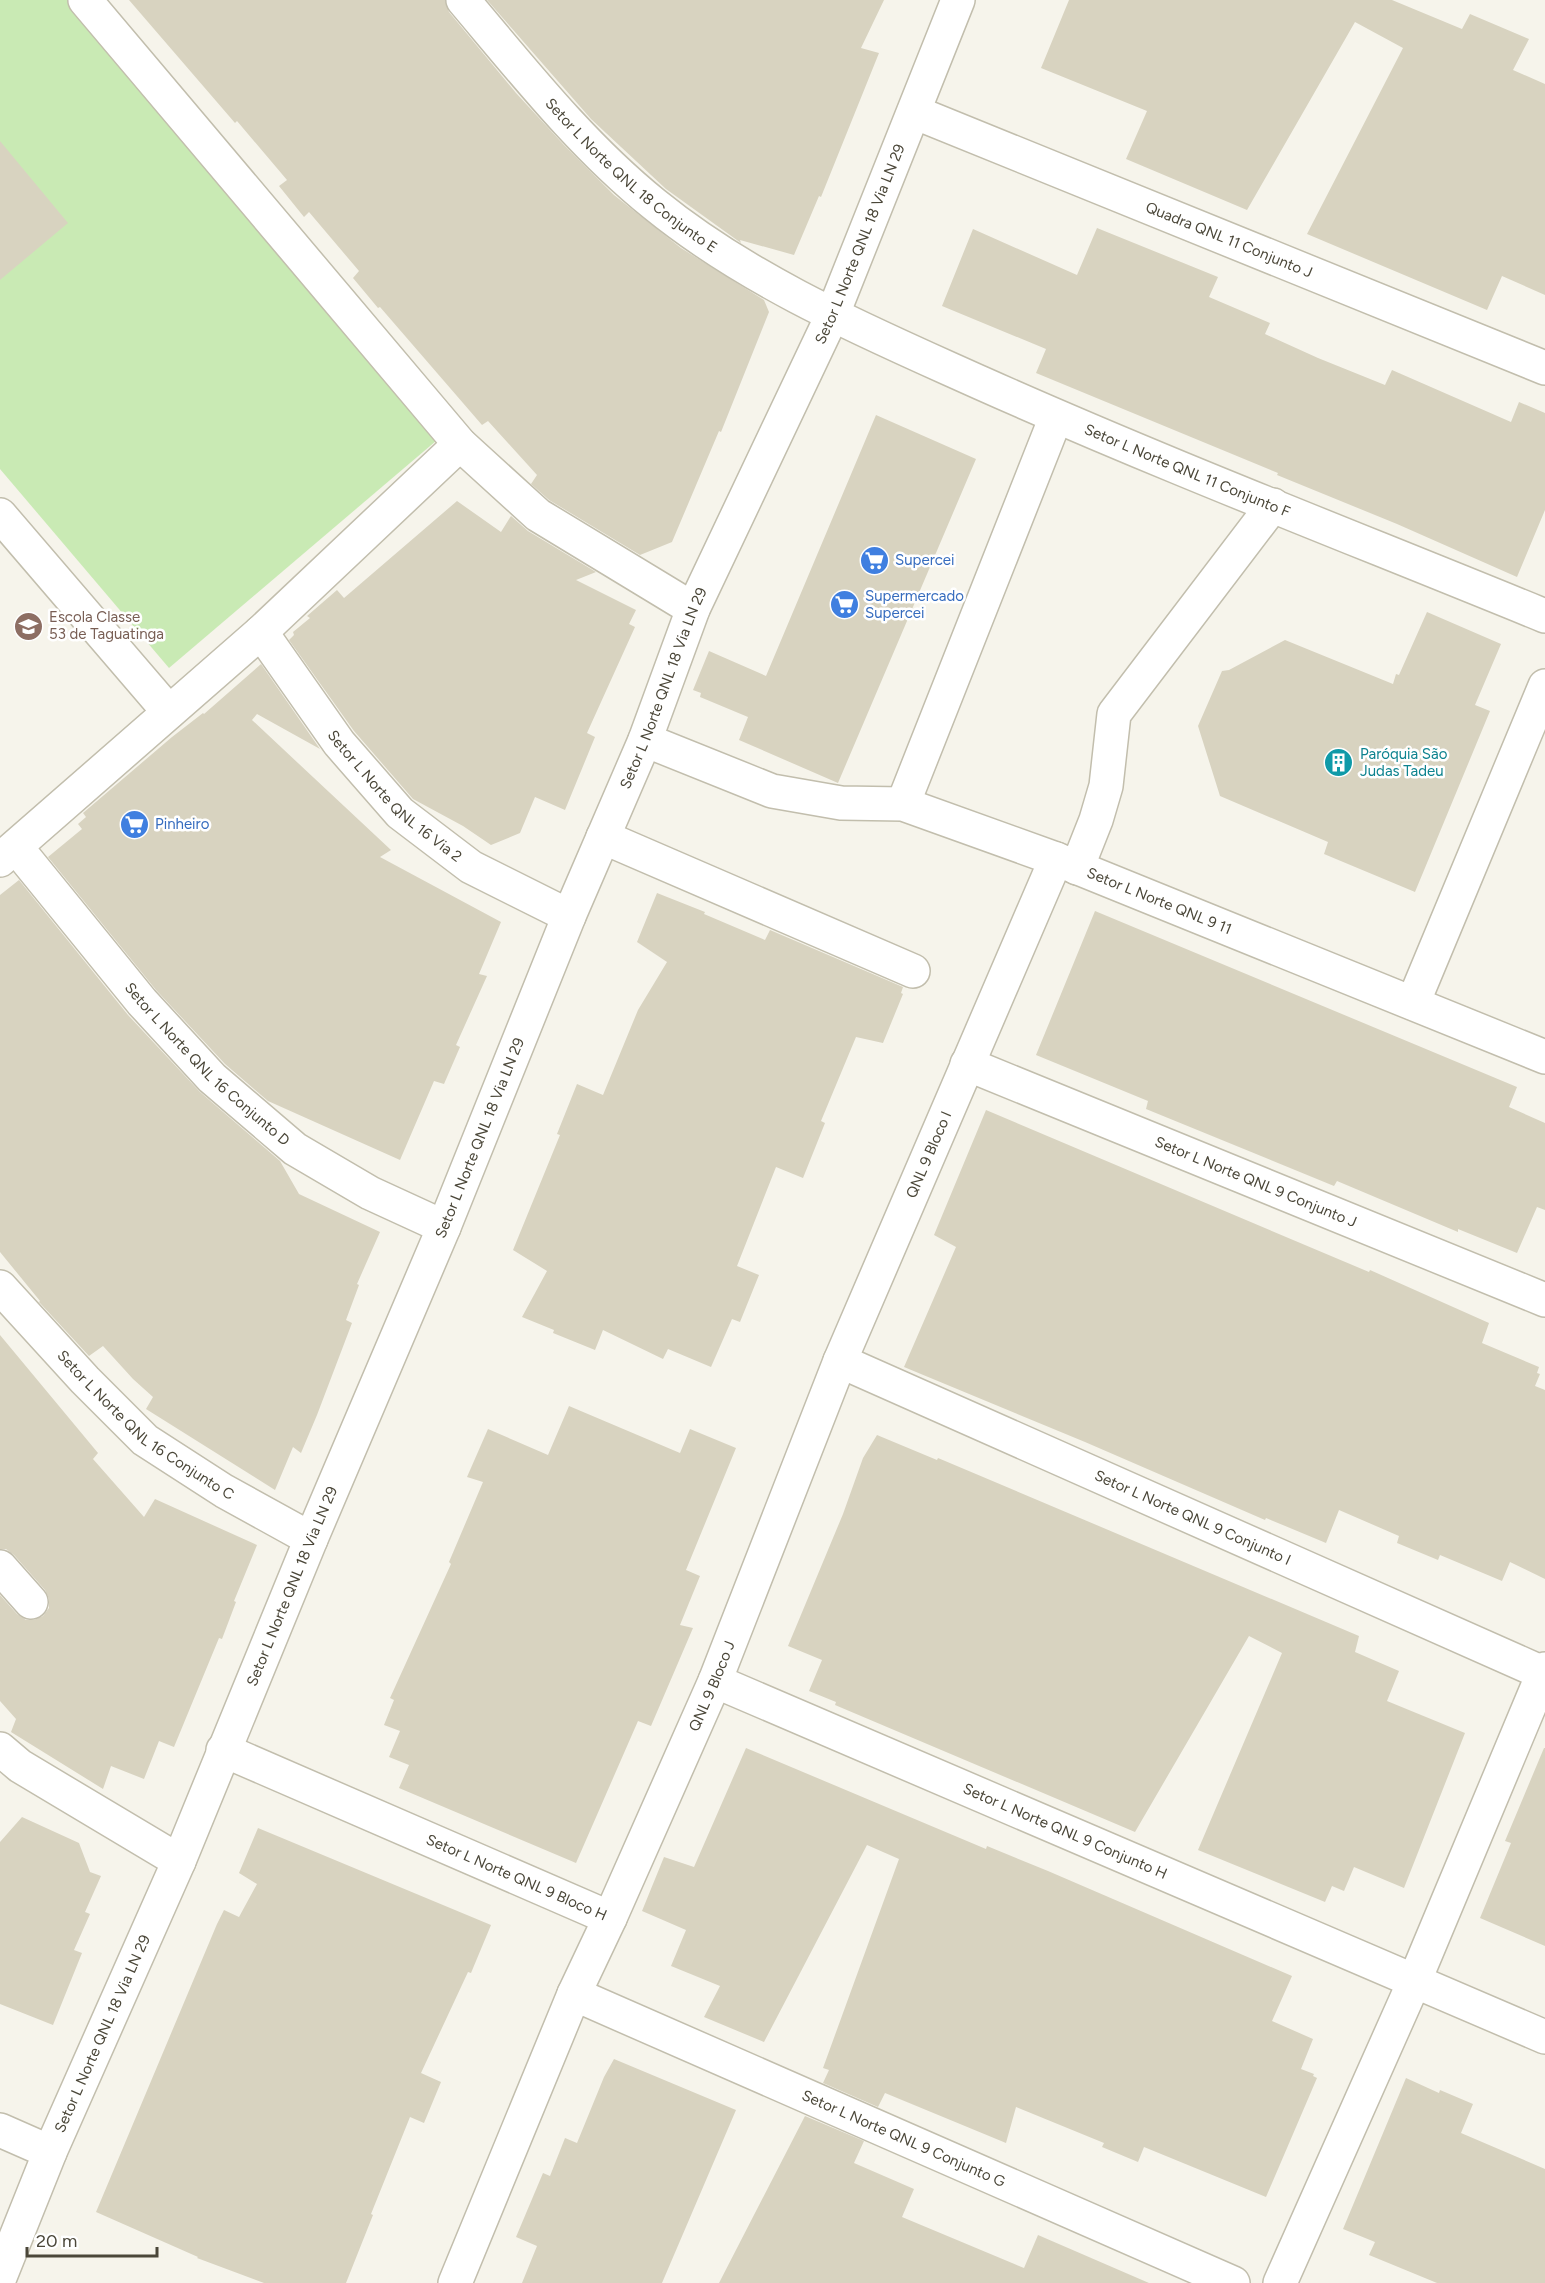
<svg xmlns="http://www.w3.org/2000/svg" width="1545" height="2283" viewBox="0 0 1545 2283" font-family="Figtree,sans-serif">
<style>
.green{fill:#c9eab4}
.building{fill:#d8d3c0}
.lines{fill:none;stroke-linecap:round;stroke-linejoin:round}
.minor-casing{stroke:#c2bead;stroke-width:36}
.minor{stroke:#fff;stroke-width:33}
.labels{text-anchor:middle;stroke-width:5;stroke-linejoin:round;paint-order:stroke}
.street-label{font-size:15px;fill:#4b4739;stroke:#fff}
.shop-label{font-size:15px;fill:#366cbe;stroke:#fff;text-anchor:start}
.education-label{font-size:15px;fill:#785e54;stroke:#fff;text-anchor:start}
.culture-label{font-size:15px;fill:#0d838f;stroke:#fff;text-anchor:start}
</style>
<rect width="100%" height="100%" fill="#f6f4eb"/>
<!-- green -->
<path class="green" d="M 0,0 L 72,0 L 443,435 L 169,668 L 0,469 Z"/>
<!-- building -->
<path class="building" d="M 129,0 L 445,0 L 449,12 L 516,93 L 564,145 L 614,195 L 681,248 L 764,300 L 769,312 L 721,432 L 719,431 L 672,542 L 640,555 L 549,500 L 531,484 L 537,475 L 488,421 L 482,425 L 380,307 L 378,308 L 353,278 L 359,271 L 309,212 L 304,217 L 279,186 L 287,180 L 237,121 L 235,123 Z
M 487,0 L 884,0 L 861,48 L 879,53 L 821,197 L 819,196 L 794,255 L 740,240 L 741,243 L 666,189 L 591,119 Z
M 1069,0 L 1392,0 L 1462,29 L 1470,14 L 1529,39 L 1513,70 L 1545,84 L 1545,295 L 1502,276 L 1487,310 L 1307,234 L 1403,48 L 1355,22 L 1247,210 L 1126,159 L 1147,111 L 1041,68 Z
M 0,141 L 68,223 L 0,280 Z
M 1097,228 L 1218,277 L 1209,297 L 1270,323 L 1265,334 L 1318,358 L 1385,385 L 1392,370 L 1511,422 L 1519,402 L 1545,413 L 1545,510 L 1517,577 L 1397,524 L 1277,475 L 1278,473 L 1036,373 L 1046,349 L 942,306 L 973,229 L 1077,275 Z
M 876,415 L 976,459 L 838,783 L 739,740 L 748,717 L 700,697 L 701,693 L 693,690 L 709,651 L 766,676 Z
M 457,501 L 501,532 L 511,516 L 528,531 L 596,572 L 576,580 L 636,610 L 629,624 L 635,627 L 587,733 L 595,737 L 565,810 L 535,797 L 520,833 L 491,845 L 463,826 L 413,799 L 354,731 L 289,640 L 294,635 L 293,632 L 310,618 L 307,616 L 337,590 L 344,598 Z
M 1427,612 L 1501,644 L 1475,705 L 1490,711 L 1415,892 L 1324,854 L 1328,842 L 1220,796 L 1198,726 L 1222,671 L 1229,670 L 1285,640 L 1393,684 L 1396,674 L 1399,675 Z
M 261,664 L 320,749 L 257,714 L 252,720 L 391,850 L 380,857 L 501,922 L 479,974 L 487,976 L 456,1045 L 460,1047 L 444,1084 L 434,1081 L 400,1160 L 268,1101 L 225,1064 L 156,990 L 48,857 L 82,829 L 78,824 L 86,817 L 83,813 L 172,737 L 203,713 L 204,714 Z
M 19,880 L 128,1015 L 200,1092 L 280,1161 L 299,1194 L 380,1232 L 357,1284 L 359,1285 L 346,1320 L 352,1323 L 317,1415 L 301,1453 L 293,1447 L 275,1490 L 146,1409 L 153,1397 L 133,1379 L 103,1346 L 89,1356 L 39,1302 L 40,1301 L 0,1252 L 0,895 Z
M 657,893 L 705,912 L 704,914 L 765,940 L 770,930 L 903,987 L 901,993 L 903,994 L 883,1043 L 856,1037 L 821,1121 L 825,1123 L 803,1178 L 776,1167 L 737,1266 L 759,1275 L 740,1322 L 732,1319 L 711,1367 L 668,1349 L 663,1359 L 603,1330 L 595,1350 L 553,1333 L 554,1330 L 522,1317 L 547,1271 L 513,1250 L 560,1135 L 557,1134 L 577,1084 L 603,1095 L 638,1010 L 667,962 L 637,942 Z
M 1095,911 L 1517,1087 L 1509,1107 L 1545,1123 L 1545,1210 L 1537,1207 L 1517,1253 L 1458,1229 L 1458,1232 L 1337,1181 L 1334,1186 L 1146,1109 L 1148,1101 L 1036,1055 Z
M 986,1110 L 1369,1272 L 1370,1270 L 1489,1323 L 1482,1343 L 1539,1367 L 1537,1373 L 1540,1374 L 1535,1386 L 1545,1390 L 1545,1579 L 1510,1562 L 1502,1581 L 1440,1555 L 1438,1560 L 1397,1543 L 1399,1536 L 1339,1510 L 1326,1543 L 1266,1518 L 1265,1520 L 1085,1442 L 904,1367 L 956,1247 L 934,1235 Z
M 0,1335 L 98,1453 L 93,1459 L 144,1517 L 155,1499 L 257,1545 L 234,1601 L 236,1602 L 222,1639 L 219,1638 L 174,1747 L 159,1741 L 144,1779 L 111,1766 L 103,1789 L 11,1732 L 16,1719 L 0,1701 L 0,1595 L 17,1614 L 26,1620 L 34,1620 L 43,1616 L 49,1608 L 49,1599 L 45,1590 L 14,1555 L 6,1549 L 0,1549 Z
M 569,1406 L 680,1453 L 690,1429 L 736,1448 L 686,1570 L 700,1576 L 680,1625 L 693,1628 L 651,1726 L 638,1721 L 576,1863 L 399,1788 L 409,1765 L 389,1757 L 400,1731 L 384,1725 L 394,1700 L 390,1698 L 451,1564 L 449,1562 L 483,1482 L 467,1477 L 488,1429 L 548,1455 Z
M 877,1435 L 937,1460 L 938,1458 L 1359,1636 L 1355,1652 L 1399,1671 L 1387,1701 L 1465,1733 L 1404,1888 L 1354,1867 L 1344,1891 L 1332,1886 L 1325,1902 L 1198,1850 L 1282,1653 L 1249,1636 L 1135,1832 L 835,1705 L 836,1702 L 809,1691 L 822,1660 L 788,1646 L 843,1514 L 863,1458 Z
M 746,1748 L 986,1849 L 987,1846 L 1048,1871 L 1292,1976 L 1272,2021 L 1313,2039 L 1301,2069 L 1314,2074 L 1313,2076 L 1317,2078 L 1266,2197 L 1144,2147 L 1138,2162 L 1102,2147 L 1104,2143 L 1016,2107 L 1006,2143 L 885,2093 L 878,2107 L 823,2083 L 829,2070 L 823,2068 L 899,1859 L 867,1845 L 764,2042 L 704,2017 L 720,1986 L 671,1966 L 686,1930 L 642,1911 L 664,1857 L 694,1867 Z
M 1544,1748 L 1545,1748 L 1545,1946 L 1480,1918 L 1511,1843 L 1505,1841 Z
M 22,1817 L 79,1843 L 90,1872 L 101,1876 L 85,1912 L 90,1914 L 74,1950 L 82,1953 L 53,2025 L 0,2004 L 0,1842 Z
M 258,1828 L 491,1925 L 471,1973 L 468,1972 L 421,2073 L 441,2082 L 424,2123 L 410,2117 L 371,2214 L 373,2215 L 346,2283 L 264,2283 L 197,2258 L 198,2257 L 96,2212 L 217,1924 L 224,1910 L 239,1917 L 257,1884 L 239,1873 Z
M 614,2059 L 736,2110 L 662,2283 L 522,2283 L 537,2246 L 516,2237 L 543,2173 L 550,2176 L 565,2138 L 577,2143 L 604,2077 Z
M 1406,2078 L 1439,2093 L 1440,2090 L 1473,2104 L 1461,2133 L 1545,2169 L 1545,2283 L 1437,2283 L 1369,2255 L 1375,2242 L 1343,2229 Z
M 805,2116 L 864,2141 L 854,2163 L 914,2189 L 902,2217 L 1024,2268 L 1038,2235 L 1149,2283 L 719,2283 Z"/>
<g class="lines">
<defs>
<g id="minor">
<path d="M 85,0 L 460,444 L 538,515 L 693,609"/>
<path id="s1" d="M 463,0 C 523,71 581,145 654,204 C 751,283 868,332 981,383 C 1167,466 1357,539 1545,616"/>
<path id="s2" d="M 914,112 L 1545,368"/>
<path d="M 0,515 L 169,712"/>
<path id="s3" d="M 261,632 L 339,743 L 400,813 L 471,867 L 569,916"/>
<path id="s4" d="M 645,740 L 772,791 L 841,803 L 903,804 L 1056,859 L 1545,1057"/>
<path d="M 903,804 L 1056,417"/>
<path d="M 603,837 L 913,971"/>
<path id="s5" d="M 16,847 L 142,1002 L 212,1078 L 295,1149 L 370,1193 L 444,1227"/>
<path d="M 0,860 L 261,632 L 460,444"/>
<path d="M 1077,868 L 1096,820 L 1106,786 L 1114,714 L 1273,505"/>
<path d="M 1413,1003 L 1545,686"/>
<path id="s6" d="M 967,1064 L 1545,1300"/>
<path id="s7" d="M 0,1287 L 85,1380 L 145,1440 L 224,1491 L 311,1539"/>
<path id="s8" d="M 840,1361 L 1545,1674"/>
<path d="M 0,1567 L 31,1602"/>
<path id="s9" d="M 715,1681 L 1545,2037"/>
<path d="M 0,1749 L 20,1766 L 179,1861"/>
<path id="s10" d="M 223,1750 L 610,1918"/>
<path id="s11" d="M 574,1994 L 1233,2283"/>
<path d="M 0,2130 L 50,2152"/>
<path id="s12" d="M 0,2277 L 50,2152 L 179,1861 L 311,1539 L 444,1227 L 569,916 L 645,740 L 693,609 L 832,316 L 958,0"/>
<path id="s13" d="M 455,2283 L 574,1994 L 610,1918 L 715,1681 L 840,1361 L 1056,859"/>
<path d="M 1280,2283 L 1414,1982 L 1545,1669"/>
</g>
</defs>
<!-- minor casing -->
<use href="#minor" class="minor-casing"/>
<!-- minor -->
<use href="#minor" class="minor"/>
</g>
<!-- icons -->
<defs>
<symbol id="supermarket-disc" viewBox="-11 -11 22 22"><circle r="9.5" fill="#3f7fe0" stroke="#fff"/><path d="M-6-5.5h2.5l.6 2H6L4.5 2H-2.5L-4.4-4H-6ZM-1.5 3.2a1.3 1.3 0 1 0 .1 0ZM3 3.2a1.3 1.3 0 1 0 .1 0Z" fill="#fff"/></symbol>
<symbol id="school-disc" viewBox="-11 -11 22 22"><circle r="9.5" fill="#8d6e63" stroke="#fff"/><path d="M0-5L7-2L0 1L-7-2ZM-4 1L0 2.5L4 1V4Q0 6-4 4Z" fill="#fff"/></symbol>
<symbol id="building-disc" viewBox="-11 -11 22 22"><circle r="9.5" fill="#0f9aa8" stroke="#fff"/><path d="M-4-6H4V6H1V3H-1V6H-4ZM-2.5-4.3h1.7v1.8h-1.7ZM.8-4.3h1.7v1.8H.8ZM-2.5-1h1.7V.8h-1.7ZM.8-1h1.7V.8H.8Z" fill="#fff"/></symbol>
</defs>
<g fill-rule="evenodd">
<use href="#supermarket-disc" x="858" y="544" width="33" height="33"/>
<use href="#supermarket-disc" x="828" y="588" width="33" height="33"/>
<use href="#school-disc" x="12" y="610" width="33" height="33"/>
<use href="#building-disc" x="1322" y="746" width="33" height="33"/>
<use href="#supermarket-disc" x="118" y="808" width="33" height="33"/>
</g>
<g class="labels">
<!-- street labels -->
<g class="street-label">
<text dy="5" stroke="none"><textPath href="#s1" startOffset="244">Setor L Norte QNL 18 Conjunto E</textPath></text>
<text dy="5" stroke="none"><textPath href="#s2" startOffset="340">Quadra QNL 11 Conjunto J</textPath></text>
<text dy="5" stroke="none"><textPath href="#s12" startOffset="2208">Setor L Norte QNL 18 Via LN 29</textPath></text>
<text dy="5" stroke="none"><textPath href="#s1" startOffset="878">Setor L Norte QNL 11 Conjunto F</textPath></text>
<text dy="5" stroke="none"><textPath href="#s12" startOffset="1722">Setor L Norte QNL 18 Via LN 29</textPath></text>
<text dy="5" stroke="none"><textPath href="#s3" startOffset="213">Setor L Norte QNL 16 Via 2</textPath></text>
<text dy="5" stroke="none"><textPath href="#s4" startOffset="543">Setor L Norte QNL 9 11</textPath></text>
<text dy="5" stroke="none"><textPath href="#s5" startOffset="290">Setor L Norte QNL 16 Conjunto D</textPath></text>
<text dy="5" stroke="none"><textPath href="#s12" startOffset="1236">Setor L Norte QNL 18 Via LN 29</textPath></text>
<text dy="5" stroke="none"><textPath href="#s13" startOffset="1224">QNL 9 Bloco I</textPath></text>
<text dy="5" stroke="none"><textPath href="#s6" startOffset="312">Setor L Norte QNL 9 Conjunto J</textPath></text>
<text dy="5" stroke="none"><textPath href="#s7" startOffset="202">Setor L Norte QNL 16 Conjunto C</textPath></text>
<text dy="5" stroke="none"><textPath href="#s8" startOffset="386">Setor L Norte QNL 9 Conjunto I</textPath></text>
<text dy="5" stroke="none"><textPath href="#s12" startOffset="750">Setor L Norte QNL 18 Via LN 29</textPath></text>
<text dy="5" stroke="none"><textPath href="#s13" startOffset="650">QNL 9 Bloco J</textPath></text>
<text dy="5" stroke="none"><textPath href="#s9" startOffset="381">Setor L Norte QNL 9 Conjunto H</textPath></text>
<text dy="5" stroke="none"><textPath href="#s10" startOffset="320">Setor L Norte QNL 9 Bloco H</textPath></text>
<text dy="5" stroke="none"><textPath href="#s12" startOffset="264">Setor L Norte QNL 18 Via LN 29</textPath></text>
<text dy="5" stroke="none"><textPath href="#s11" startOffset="360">Setor L Norte QNL 9 Conjunto G</textPath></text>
</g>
<!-- shop labels -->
<g class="shop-label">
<text x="895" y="565">Supercei</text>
<text x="865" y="601">Supermercado<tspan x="865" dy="17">Supercei</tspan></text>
<text x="155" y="829">Pinheiro</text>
</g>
<!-- education labels -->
<g class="education-label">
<text x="49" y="622">Escola Classe<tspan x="49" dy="17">53 de Taguatinga</tspan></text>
</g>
<!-- culture labels -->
<g class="culture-label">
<text x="1360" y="759">Paróquia São<tspan x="1360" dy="17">Judas Tadeu</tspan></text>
</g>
</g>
<!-- scale -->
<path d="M27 2247v9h130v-9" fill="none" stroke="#4b4739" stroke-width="3"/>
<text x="36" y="2247" font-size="18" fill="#4b4739" stroke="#ffffff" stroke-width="4.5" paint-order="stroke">20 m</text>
</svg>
